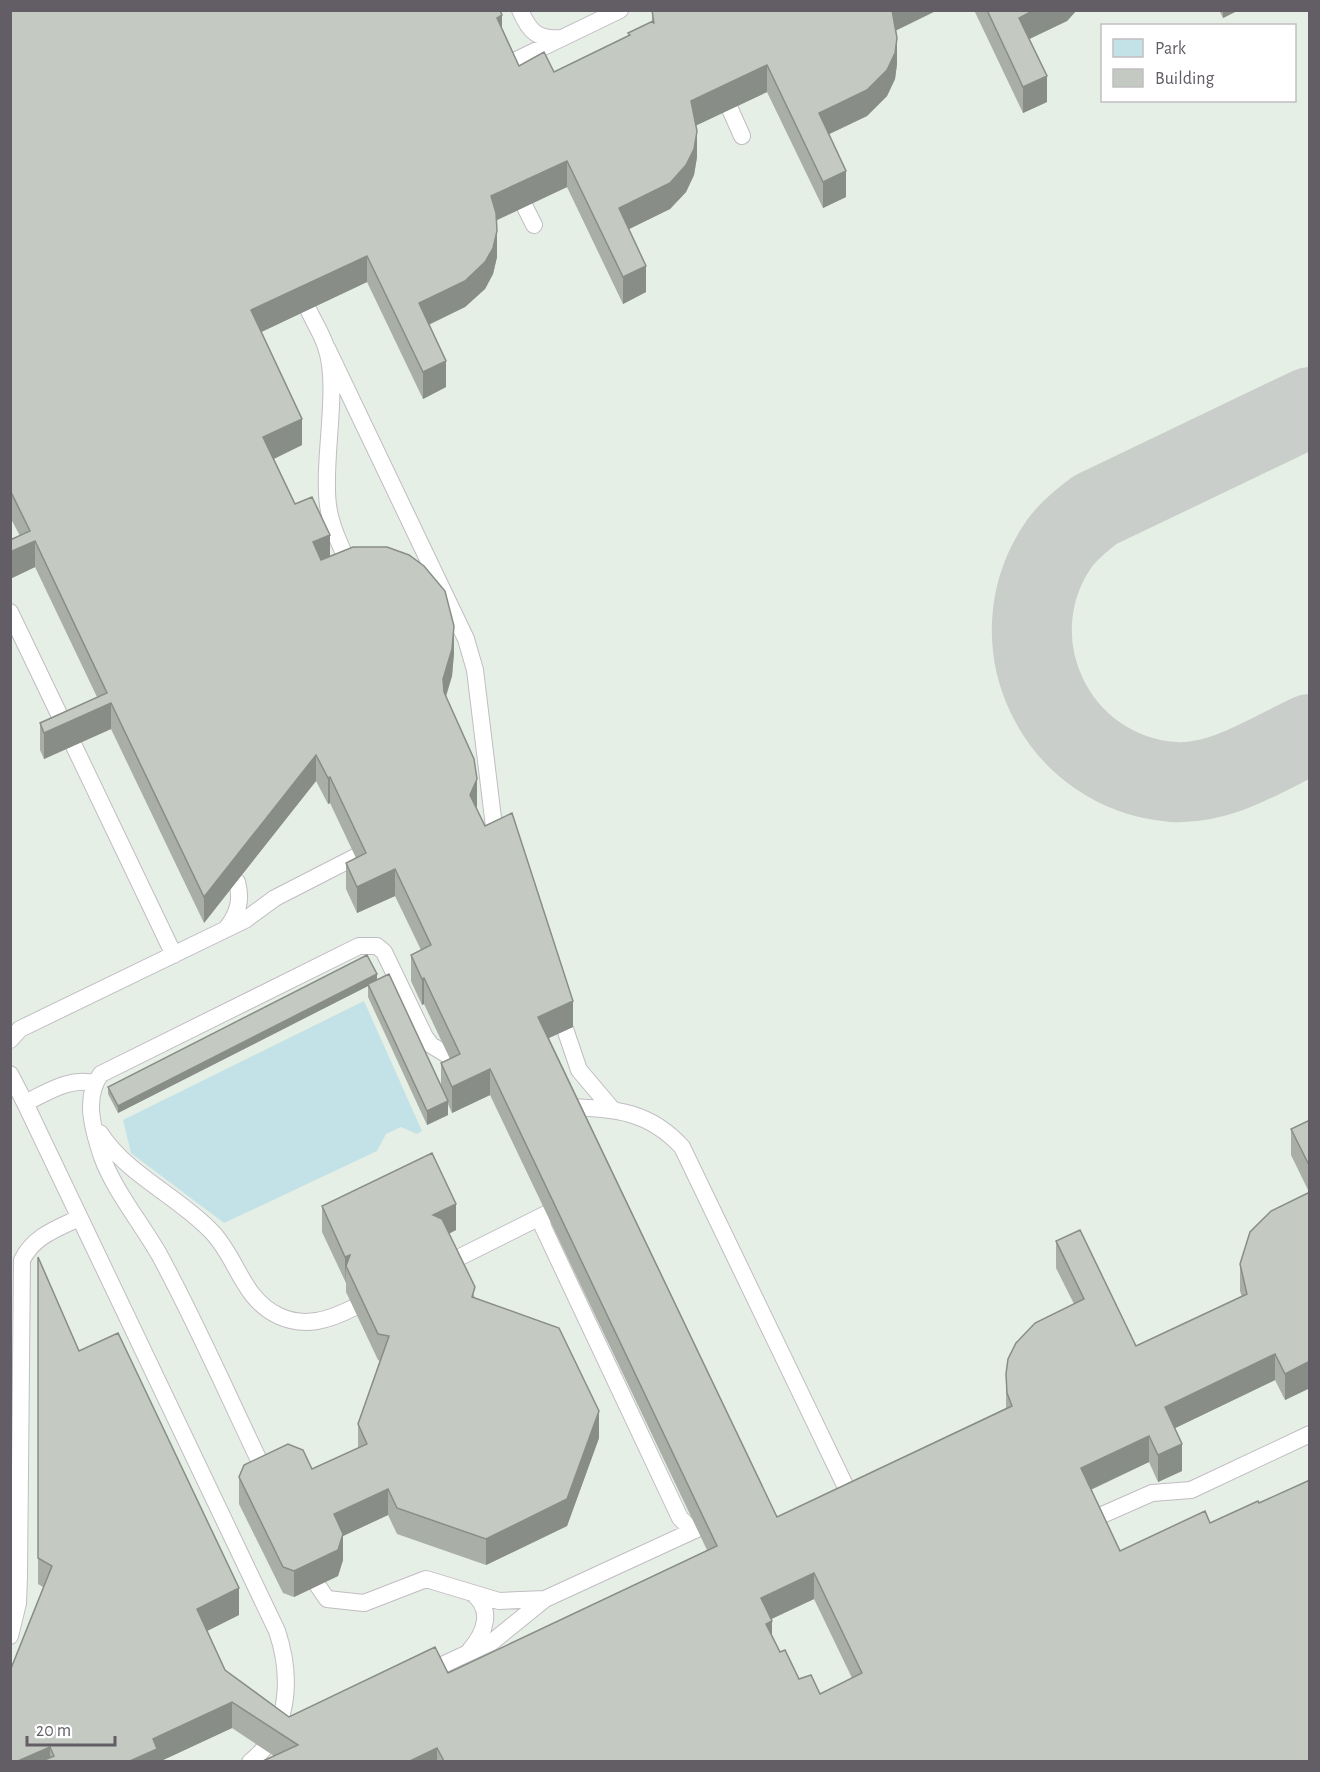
<svg xmlns="http://www.w3.org/2000/svg" width="1320" height="1772" viewBox="0 0 1320 1772" font-family="'Alegreya Sans',sans-serif">
<style>
.green{fill:#c2e2e7}
.lines{fill:none;stroke-linecap:round;stroke-linejoin:round}
.taxiway{stroke:#caceca;stroke-width:80}
.lane-casing{stroke:#c1bcc4;stroke-width:18}
.lane{stroke:#fff;stroke-width:16}
.wall{fill:#a9aea6;fill-rule:evenodd}
.shaded-wall{fill:#898d87}
.building{fill:#c4cac1;stroke:#898d87;stroke-width:1.5;fill-rule:evenodd}
</style>
<rect width="100%" height="100%" fill="#e6efe5"/>
<!-- green -->
<path class="green" d="M 364,1001 L 422,1131 L 417,1134 L 401,1127 L 386,1134 L 377,1151 L 224,1223 L 131,1153 L 123,1120 Z"/>
<g class="lines">
<!-- taxiway -->
<path class="taxiway" d="M 1310,407 L 1095,510 C 1082,520 1069,530 1059,544 C 992,641 1056,773 1173,782 C 1222,785 1267,754 1310,734"/>
<defs>
<path id="lane" d="M 520,10 C 529,31 537,40 561,38
M 506,65 L 620,10
M 730,109 L 742,136
M 525,207 L 534,225
M 308,309 C 314,322 322,334 326,347 C 340,387 322,459 328,505 C 331,528 342,549 352,570
M 327,348 L 466,639 L 475,670 L 496,843
M 10,612 L 68,733
M 74,746 L 174,955
M 226,929 C 238,914 242,900 237,882
M 565,1029 L 579,1070 L 612,1109
M 10,1040 L 20,1029 L 245,920 L 275,898 L 355,857
M 10,1074 L 25,1103 C 48,1092 69,1077 95,1083
M 25,1103 L 277,1631 C 292,1676 291,1730 250,1762
M 570,1107 C 616,1109 649,1111 682,1147 L 854,1504
M 100,1133 C 127,1175 178,1196 212,1232 C 238,1259 242,1299 279,1316 C 305,1328 329,1320 353,1308
M 546,1214 L 542,1220 L 543,1227 L 680,1518 L 687,1525 L 697,1529
M 450,1262 L 546,1214
M 268,1479 C 232,1405 199,1328 160,1256 C 142,1224 115,1192 102,1157 C 93,1130 83,1097 101,1074 L 359,946 L 377,946 L 384,952 L 425,1037 L 431,1045 L 449,1056
M 1093,1519 L 1152,1493 L 1191,1490 L 1310,1434
M 318,1586 L 327,1599 L 364,1603 L 426,1579 L 499,1601 L 545,1599
M 10,1636 L 18,1603 L 19,1576 L 22,1260 C 34,1236 56,1229 79,1218
M 470,1650 C 485,1633 494,1609 472,1593
M 423,1674 L 492,1642 L 545,1599 L 697,1529"/>
</defs>
<!-- lane casing -->
<use href="#lane" class="lane-casing"/>
<!-- lane -->
<use href="#lane" class="lane"/>
</g>
<!-- wall -->
<path class="wall" d="M 10,10 L 502,29 L 519,66 L 554,72 L 628,36 L 628,33 L 652,21 L 652,10 L 896,30 L 897,64 L 895,79 L 887,96 L 867,116 L 829,134 L 846,197 L 823,208 L 767,92 L 696,125 L 697,157 L 694,175 L 686,192 L 670,209 L 629,229 L 646,292 L 623,304 L 567,187 L 496,220 L 497,257 L 493,274 L 485,289 L 465,307 L 429,325 L 446,387 L 423,399 L 367,282 L 261,332 L 302,445 L 274,459 L 295,504 L 330,556 L 454,653 L 452,676 L 446,697 L 477,806 L 476,807 L 573,1027 L 549,1038 L 777,1517 L 1006,1408 L 1006,1374 L 1074,1304 L 1056,1268 L 1056,1241 L 1136,1346 L 1242,1297 L 1240,1291 L 1240,1264 L 1309,1192 L 1291,1155 L 1291,1129 L 1310,1120 L 1310,1388 L 1285,1400 L 1275,1380 L 1175,1428 L 1182,1471 L 1158,1482 L 1149,1462 L 1091,1490 L 1120,1551 L 1310,1761 L 263,1761 L 274,1756 L 232,1728 L 161,1761 L 10,1761 L 43,1587 L 38,1584 L 38,1257 L 79,1351 L 239,1615 L 207,1631 L 225,1670 L 289,1717 L 448,1673 L 707,1550 L 490,1095 L 452,1113 L 448,1104 L 448,1115 L 427,1125 L 368,997 L 368,986 L 118,1113 L 108,1094 L 108,1087 L 377,979 L 441,1086 L 441,1063 L 450,1059 L 424,1004 L 422,1005 L 411,981 L 411,955 L 421,950 L 395,896 L 357,913 L 346,889 L 346,863 L 356,858 L 330,803 L 328,804 L 316,781 L 204,923 L 111,729 L 44,759 L 40,750 L 40,723 L 97,697 L 35,567 L 10,579 L 10,552 L 20,536 L 10,517 ZM 814,1599 L 852,1678 L 820,1694 L 799,1679 L 780,1652 L 772,1635 L 771,1619 Z
M 974,10 L 1077,10 L 1067,21 L 1029,39 L 1047,102 L 1023,113 Z
M 1219,10 L 1239,10 L 1223,18 Z
M 322,1206 L 456,1230 L 449,1234 L 475,1298 L 599,1438 L 567,1526 L 486,1565 L 397,1534 L 388,1515 L 343,1536 L 343,1560 L 338,1576 L 294,1597 L 283,1593 L 239,1504 L 239,1477 L 312,1469 L 358,1448 L 358,1424 L 380,1361 L 378,1360 L 346,1292 L 346,1283 L 322,1232 Z"/>
<!-- shaded-wall -->
<path class="shaded-wall" d="M 891,10 L 938,10 L 891,33 Z
M 1034,10 L 1077,10 L 1067,21 L 1019,44 L 1019,18 Z
M 1223,10 L 1239,10 L 1223,18 Z
M 502,15 L 502,41 L 497,18 Z
M 897,38 L 897,64 L 895,79 L 887,96 L 867,116 L 819,139 L 819,113 Z
M 767,65 L 767,92 L 691,128 L 691,101 Z
M 1047,76 L 1047,102 L 1023,113 L 1023,87 Z
M 697,131 L 697,157 L 694,175 L 686,192 L 670,209 L 619,234 L 619,208 Z
M 567,161 L 567,187 L 491,223 L 491,196 Z
M 846,171 L 846,197 L 823,208 L 823,182 Z
M 497,231 L 497,257 L 493,274 L 485,289 L 465,307 L 419,329 L 419,303 Z
M 367,256 L 367,282 L 251,337 L 251,310 Z
M 646,266 L 646,292 L 623,304 L 623,277 Z
M 446,361 L 446,387 L 423,399 L 423,372 Z
M 302,419 L 302,445 L 263,464 L 263,437 Z
M 330,535 L 330,561 L 313,568 L 313,542 Z
M 35,541 L 35,567 L 10,579 L 10,552 Z
M 454,626 L 454,653 L 452,676 L 443,705 L 443,679 Z
M 111,703 L 111,729 L 44,759 L 44,733 Z
M 316,755 L 316,781 L 204,923 L 204,897 Z
M 330,777 L 330,803 L 328,804 L 328,778 Z
M 477,779 L 477,806 L 470,822 L 470,795 Z
M 395,869 L 395,896 L 357,913 L 357,887 Z
M 377,974 L 377,981 L 368,984 L 368,986 L 118,1113 L 118,1106 Z
M 424,978 L 424,1004 L 422,1005 L 422,979 Z
M 573,1001 L 573,1027 L 538,1043 L 538,1017 Z
M 490,1069 L 490,1095 L 452,1113 L 452,1087 Z
M 448,1101 L 448,1115 L 427,1125 L 427,1111 Z
M 456,1204 L 456,1230 L 433,1241 L 433,1215 Z
M 350,1255 L 346,1266 L 345,1283 L 345,1257 Z
M 1275,1354 L 1275,1380 L 1165,1433 L 1165,1407 Z
M 1310,1361 L 1310,1388 L 1285,1400 L 1285,1374 Z
M 599,1411 L 599,1438 L 567,1526 L 486,1565 L 486,1539 Z
M 1149,1436 L 1149,1462 L 1081,1494 L 1081,1468 Z
M 1182,1444 L 1182,1471 L 1158,1482 L 1158,1455 Z
M 388,1489 L 388,1515 L 343,1536 L 343,1560 L 338,1576 L 294,1597 L 294,1571 L 334,1514 Z
M 814,1573 L 814,1599 L 761,1624 L 761,1598 Z
M 239,1588 L 239,1615 L 197,1636 L 197,1609 Z
M 772,1621 L 772,1647 L 766,1624 Z
M 232,1702 L 232,1728 L 161,1761 L 130,1761 L 153,1739 Z
M 50,1747 L 50,1761 L 18,1761 Z
M 437,1748 L 437,1761 L 410,1761 Z"/>
<!-- building -->
<path class="building" d="M 10,10 L 500,10 L 502,15 L 497,18 L 519,66 L 544,52 L 554,72 L 630,35 L 628,33 L 653,21 L 654,24 L 652,10 L 892,10 L 897,38 L 895,53 L 887,70 L 867,90 L 819,113 L 846,171 L 823,182 L 767,65 L 691,101 L 697,131 L 694,149 L 686,165 L 670,183 L 619,208 L 646,266 L 623,277 L 567,161 L 491,196 L 496,213 L 497,231 L 493,248 L 485,262 L 465,281 L 419,303 L 446,361 L 423,372 L 367,256 L 251,310 L 302,419 L 263,437 L 295,504 L 312,497 L 330,535 L 313,542 L 321,560 L 353,547 L 387,547 L 409,555 L 424,566 L 445,591 L 454,626 L 452,649 L 443,679 L 444,692 L 474,759 L 477,779 L 470,795 L 485,826 L 512,813 L 573,1001 L 538,1017 L 777,1517 L 1012,1406 L 1007,1393 L 1006,1374 L 1008,1359 L 1016,1343 L 1035,1323 L 1084,1299 L 1056,1241 L 1080,1230 L 1136,1346 L 1247,1294 L 1240,1264 L 1250,1232 L 1271,1211 L 1310,1192 L 1310,1361 L 1285,1374 L 1275,1354 L 1165,1407 L 1182,1444 L 1158,1455 L 1149,1436 L 1081,1468 L 1120,1551 L 1205,1511 L 1210,1523 L 1258,1501 L 1259,1503 L 1310,1480 L 1310,1761 L 444,1761 L 437,1748 L 410,1761 L 263,1761 L 298,1745 L 232,1702 L 153,1739 L 157,1749 L 130,1761 L 42,1761 L 54,1756 L 50,1747 L 18,1761 L 10,1761 L 10,1671 L 52,1566 L 38,1558 L 38,1257 L 79,1351 L 118,1333 L 239,1588 L 197,1609 L 225,1670 L 289,1717 L 435,1647 L 448,1673 L 717,1546 L 490,1069 L 452,1087 L 441,1063 L 460,1054 L 424,978 L 422,979 L 411,955 L 431,945 L 395,869 L 357,887 L 346,863 L 366,853 L 330,777 L 328,778 L 316,755 L 204,897 L 111,703 L 44,733 L 40,723 L 107,693 L 35,541 L 10,552 L 10,540 L 30,531 L 10,490 ZM 814,1573 L 862,1673 L 820,1694 L 811,1675 L 799,1679 L 785,1650 L 780,1652 L 766,1624 L 772,1621 L 761,1598 Z
M 987,10 L 1034,10 L 1019,18 L 1047,76 L 1023,87 Z
M 367,955 L 377,974 L 118,1106 L 108,1087 Z
M 389,974 L 448,1101 L 427,1111 L 368,984 Z
M 1310,1120 L 1310,1167 L 1291,1129 Z
M 432,1153 L 456,1204 L 433,1215 L 442,1219 L 475,1287 L 472,1297 L 559,1328 L 599,1411 L 567,1499 L 486,1539 L 397,1508 L 388,1489 L 334,1514 L 343,1534 L 338,1550 L 294,1571 L 283,1567 L 239,1477 L 244,1465 L 288,1444 L 303,1450 L 312,1469 L 367,1444 L 358,1424 L 389,1336 L 378,1334 L 346,1266 L 350,1255 L 345,1257 L 322,1206 Z"/>
<!-- border -->
<rect width="1320" height="1772" fill="none" stroke="#635d66" stroke-width="24"/>
<!-- legend -->
<rect x="1101" y="24" width="195" height="78" fill="#ffffff" stroke="#c1bec2" stroke-width="1.5"/>
<rect x="1113" y="39" width="30" height="18" fill="#c2e2e7" stroke="#c1bec2" stroke-width="1.5"/>
<text x="1155" y="54" font-size="18" fill="#635d66">Park</text>
<rect x="1113" y="69" width="30" height="18" fill="#c4cac1" stroke="#c1bec2" stroke-width="1.5"/>
<text x="1155" y="84" font-size="18" fill="#635d66">Building</text>
<!-- scale -->
<path d="M27 1736v9h88v-9" fill="none" stroke="#635d66" stroke-width="3"/>
<text x="36" y="1736" font-size="18" fill="#635d66" stroke="#ffffff" stroke-width="4.5" paint-order="stroke">20 m</text>
</svg>
